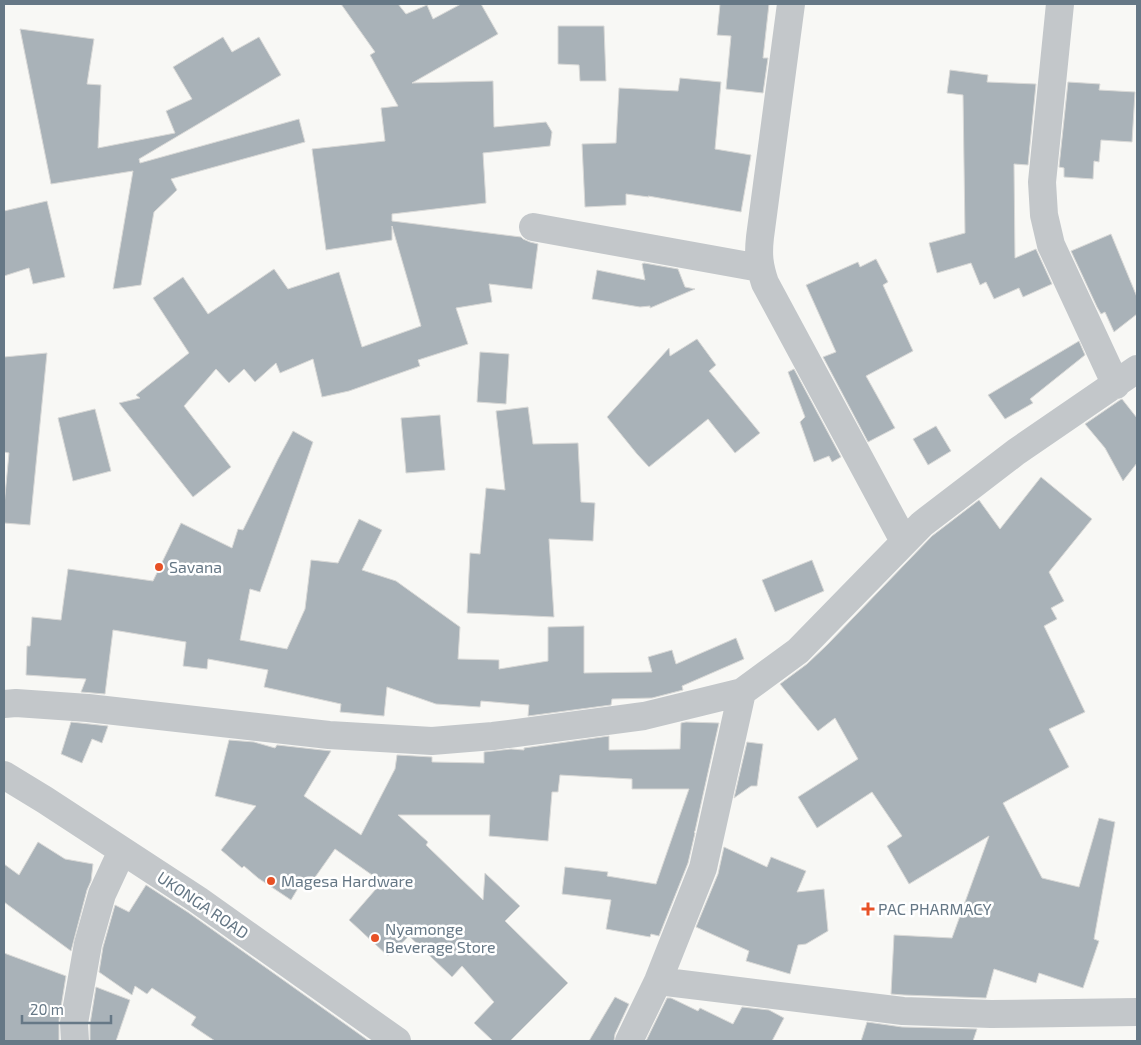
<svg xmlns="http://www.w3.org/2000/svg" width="1141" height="1045" viewBox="0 0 1141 1045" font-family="'Exo 2',sans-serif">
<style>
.building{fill:#a9b2b8;stroke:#d9d9d7}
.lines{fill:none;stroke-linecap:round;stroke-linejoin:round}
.minor{stroke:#c3c7ca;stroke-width:28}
.poi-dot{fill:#e75126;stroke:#fff;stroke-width:2}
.labels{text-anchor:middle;stroke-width:5;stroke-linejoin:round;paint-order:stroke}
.poi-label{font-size:16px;fill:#667886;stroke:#fff;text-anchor:start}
.street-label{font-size:16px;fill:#667886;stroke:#fff}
</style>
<rect width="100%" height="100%" fill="#f8f8f5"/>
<!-- building -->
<path class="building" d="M 341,4 L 398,4 L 406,14 L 427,5 L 433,19 L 461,4 L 481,4 L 498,34 L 412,83 L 493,81 L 494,127 L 546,122 L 552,132 L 550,146 L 483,153 L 486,203 L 392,214 L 392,221 L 521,237 L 523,239 L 530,242 L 538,244 L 532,289 L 489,284 L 492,302 L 456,308 L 468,344 L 418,360 L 420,366 L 349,391 L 322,397 L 313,359 L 280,373 L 276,363 L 255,382 L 244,369 L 229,383 L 216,369 L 184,406 L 231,467 L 193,497 L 119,403 L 140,398 L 136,395 L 189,353 L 153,298 L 183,277 L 208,314 L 274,269 L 288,289 L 339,272 L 362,347 L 421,326 L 392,226 L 392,240 L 326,250 L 312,149 L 385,141 L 381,108 L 398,106 L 370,55 L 375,52 Z
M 720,4 L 769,4 L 763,58 L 768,58 L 763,93 L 726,89 L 731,36 L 717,35 Z
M 558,26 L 604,26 L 606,81 L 580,81 L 579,65 L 558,64 Z
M 20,29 L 94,39 L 87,84 L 101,85 L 98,148 L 175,133 L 166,111 L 192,99 L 173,67 L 223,37 L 232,52 L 259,37 L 281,75 L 139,159 L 140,163 L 299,119 L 305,142 L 171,179 L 177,190 L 154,212 L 141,285 L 113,289 L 133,171 L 51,184 Z
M 950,70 L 988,75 L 987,82 L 1036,84 L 1028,165 L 1014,164 L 1015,258 L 1036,249 L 1052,284 L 1023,297 L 1019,288 L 994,299 L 986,282 L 980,285 L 971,263 L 937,273 L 929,243 L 965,233 L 963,95 L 947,93 Z
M 680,78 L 721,82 L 715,149 L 751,155 L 741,212 L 648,196 L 649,197 L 626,194 L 626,205 L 585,207 L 582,144 L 616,143 L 619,88 L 678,91 Z
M 1068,82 L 1100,84 L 1099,90 L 1135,92 L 1132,142 L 1101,140 L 1099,162 L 1094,161 L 1093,179 L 1064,177 L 1064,168 L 1059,167 Z
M 47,201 L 65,277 L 33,284 L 29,268 L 4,276 L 4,211 Z
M 1111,234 L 1137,297 L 1137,314 L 1114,332 L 1105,312 L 1101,314 L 1097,307 L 1071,251 Z
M 876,259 L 888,282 L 883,285 L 913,351 L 866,376 L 895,428 L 868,442 L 823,357 L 836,352 L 806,285 L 858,262 L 860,267 Z
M 644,263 L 678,269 L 685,287 L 695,289 L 650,308 L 650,306 L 640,307 L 592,299 L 597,270 L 645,280 L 642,264 Z
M 697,339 L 716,365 L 709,371 L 760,433 L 735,453 L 708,419 L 649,467 L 637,454 L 607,417 L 669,348 L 670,356 Z
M 1079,341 L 1085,355 L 1030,399 L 1033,403 L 1005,419 L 988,395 Z
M 480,352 L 509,354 L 506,404 L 477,402 Z
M 47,353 L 30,525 L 4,523 L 4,506 L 9,453 L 4,452 L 4,357 Z
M 794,369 L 841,457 L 832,462 L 829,456 L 814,462 L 800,422 L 805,417 L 788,372 Z
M 1122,399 L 1137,418 L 1137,463 L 1123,481 L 1105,448 L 1085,424 L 1120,400 Z
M 528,407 L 533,444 L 578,443 L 581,502 L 595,503 L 593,541 L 549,539 L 554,617 L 467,613 L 470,553 L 480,554 L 486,488 L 505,490 L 496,411 Z
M 95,409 L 111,471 L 73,481 L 58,418 Z
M 440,415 L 445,470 L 406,473 L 401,418 Z
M 936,426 L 951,451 L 928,465 L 913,439 Z
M 293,431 L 313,442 L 260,592 L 250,589 L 240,640 L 287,649 L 305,609 L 311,560 L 338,563 L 359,519 L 382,530 L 362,570 L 396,581 L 460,627 L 458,659 L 499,660 L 499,669 L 548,661 L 548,627 L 584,626 L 584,673 L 652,672 L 648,657 L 672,650 L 676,664 L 736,638 L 744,659 L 682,686 L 683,690 L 652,698 L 612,699 L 611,705 L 528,716 L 529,705 L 481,701 L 480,707 L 436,704 L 387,687 L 384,716 L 340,712 L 341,704 L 264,687 L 268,670 L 208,659 L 207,669 L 183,666 L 186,642 L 113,630 L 105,694 L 81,692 L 86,679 L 26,675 L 27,646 L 30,646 L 32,617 L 61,620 L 68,569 L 153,581 L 181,523 L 232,548 L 238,529 L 243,530 L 278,459 Z
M 1041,477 L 1092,519 L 1049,572 L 1064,601 L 1051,608 L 1057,619 L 1044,626 L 1085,712 L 1049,729 L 1069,767 L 1003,803 L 1042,878 L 1079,887 L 1099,818 L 1115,822 L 1094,939 L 1099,941 L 1083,988 L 1039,973 L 1036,983 L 994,969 L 986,998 L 904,995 L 891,994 L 894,935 L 952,938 L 989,836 L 909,884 L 887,846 L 902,836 L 872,792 L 817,828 L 798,797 L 858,759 L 835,718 L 818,731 L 780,684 L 807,664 L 827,645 L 932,536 L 979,500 L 1000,529 Z
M 812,560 L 824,591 L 775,612 L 762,580 Z
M 71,722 L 108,726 L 102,743 L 92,739 L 82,763 L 61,754 Z
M 686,722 L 719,723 L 695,831 L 694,832 L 695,833 L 688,863 L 659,936 L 651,934 L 650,937 L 606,929 L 611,900 L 562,894 L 565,867 L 608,872 L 607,876 L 656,884 L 689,789 L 632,789 L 632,779 L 560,775 L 558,792 L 552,792 L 548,841 L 489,836 L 490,815 L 398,815 L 428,842 L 426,845 L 483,900 L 485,873 L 520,906 L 505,921 L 568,983 L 510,1041 L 493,1041 L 474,1023 L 494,1002 L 462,966 L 452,977 L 409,936 L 388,956 L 349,920 L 382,882 L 335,849 L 306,890 L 300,885 L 291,900 L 258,878 L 244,866 L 242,868 L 221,850 L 256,806 L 215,796 L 229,740 L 254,742 L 275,748 L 277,745 L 331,751 L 304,796 L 361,835 L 395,769 L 397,755 L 432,757 L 432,762 L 484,763 L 484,752 L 511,749 L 524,750 L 524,748 L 609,736 L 609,750 L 680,749 L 681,723 Z
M 747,742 L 763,744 L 757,786 L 751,786 L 734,798 Z
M 38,842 L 65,859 L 93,864 L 91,881 L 87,890 L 71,951 L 4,902 L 4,864 L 19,875 Z
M 724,847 L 767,867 L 771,857 L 806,871 L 797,892 L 824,889 L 828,931 L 806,944 L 798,945 L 790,974 L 746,961 L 749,951 L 696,927 L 718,874 Z
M 146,885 L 189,913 L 369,1041 L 215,1041 L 191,1025 L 196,1017 L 152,988 L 147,994 L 135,986 L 132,995 L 99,972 L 103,947 L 115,905 L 129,912 Z
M 4,953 L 66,976 L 59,1020 L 59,1041 L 4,1041 Z
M 96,987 L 130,1000 L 116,1041 L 90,1041 L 90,1024 Z
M 615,997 L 629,1004 L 615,1034 L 614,1041 L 589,1041 Z
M 667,998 L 671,998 L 698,1011 L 700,1008 L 733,1024 L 742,1007 L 769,1010 L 784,1018 L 772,1041 L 646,1041 Z
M 867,1022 L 902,1027 L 977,1029 L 973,1041 L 861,1041 Z"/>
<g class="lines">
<!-- minor -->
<path class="minor" d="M 791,4 L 760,237 C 758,255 759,265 765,283 L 904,541
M 1060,4 L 1042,182 L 1044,215 L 1051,245 L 1116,385
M 533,227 L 760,268
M 4,704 L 16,703 L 88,708 L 329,735 L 432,741 L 493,736 L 644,716 L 742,692 L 798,651 L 922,524 L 1016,452 L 1137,369
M 4,775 L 45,800 L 198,900 L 397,1041
M 658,981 L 903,1011 L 991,1014 L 1137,1012
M 75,1041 L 74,1023 L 88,944 L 102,894 L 122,851
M 629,1041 L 658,981 L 703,868 L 742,692"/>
</g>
<!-- markers -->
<g class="poi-dot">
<circle cx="159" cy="567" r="5"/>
<circle cx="271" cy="881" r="5"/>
<path d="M865.5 901.5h5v5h5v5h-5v5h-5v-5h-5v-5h5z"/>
<circle cx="375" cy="938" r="5"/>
</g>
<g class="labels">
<!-- poi labels -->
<g class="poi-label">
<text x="169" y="573">Savana</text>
<text x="281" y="887">Magesa Hardware</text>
<text x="878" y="915">PAC PHARMACY</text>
<text x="385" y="935">Nyamonge<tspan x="385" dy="18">Beverage Store</tspan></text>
</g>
<!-- street labels -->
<g class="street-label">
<text transform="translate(203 905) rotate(34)" y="6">UKONGA ROAD</text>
</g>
</g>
<!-- border -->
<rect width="1141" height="1045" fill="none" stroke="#667886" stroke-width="10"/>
<!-- scale -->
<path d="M22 1015v8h89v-8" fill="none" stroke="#667886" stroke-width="2.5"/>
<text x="30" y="1015" font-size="15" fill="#667886" stroke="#ffffff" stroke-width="4" paint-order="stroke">20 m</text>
</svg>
